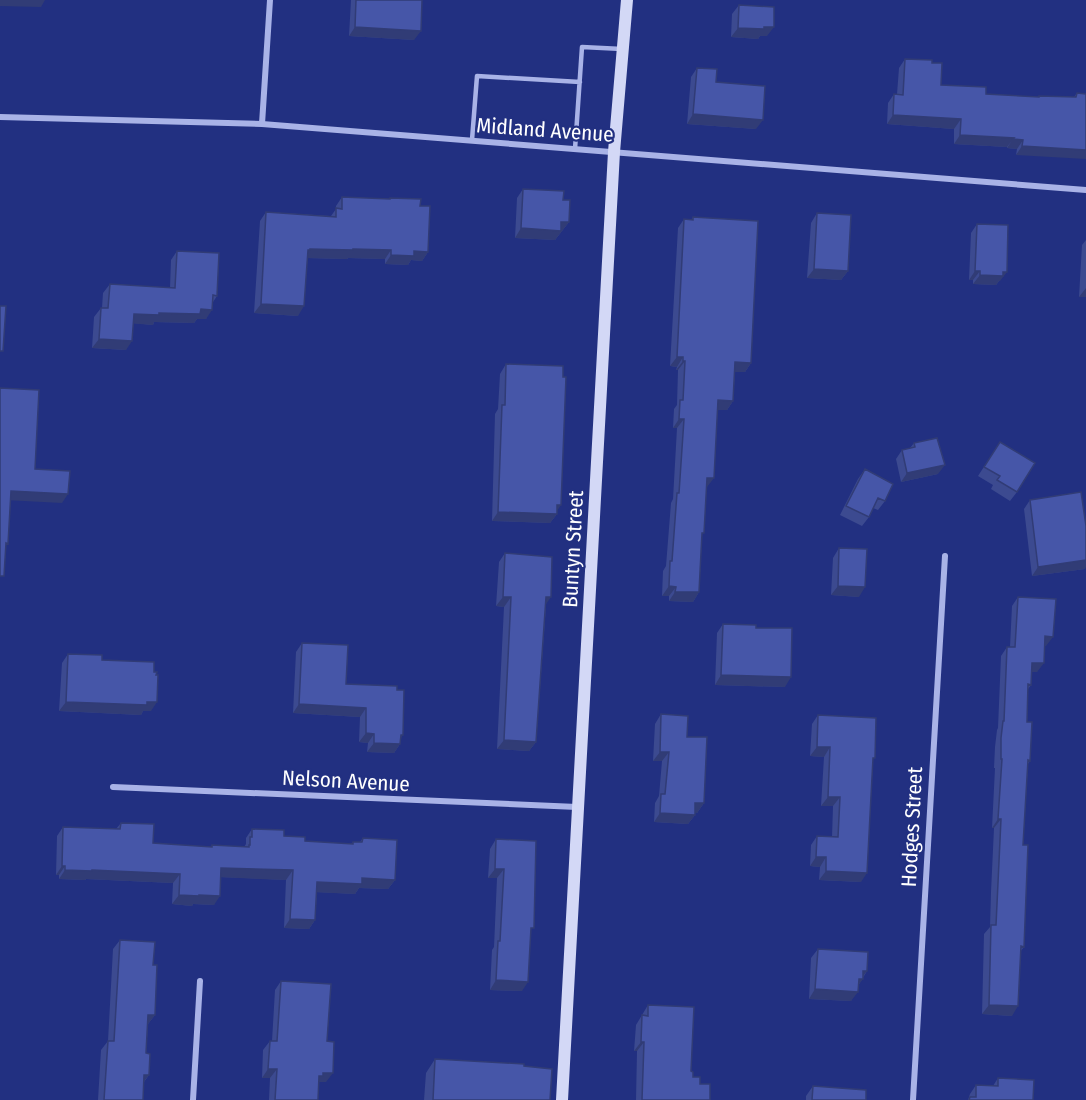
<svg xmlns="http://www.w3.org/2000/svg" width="1086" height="1100" viewBox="0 0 1086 1100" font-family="'Fira Sans Condensed',sans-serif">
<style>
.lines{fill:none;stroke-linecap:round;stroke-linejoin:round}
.lane{stroke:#a9b3e7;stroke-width:4.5}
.street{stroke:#a9b3e7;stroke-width:6}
.secondary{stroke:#d3d8f6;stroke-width:12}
.wall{fill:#3c4a90}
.shaded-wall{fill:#313c76}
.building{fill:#4656a8;stroke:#313c76;stroke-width:1.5}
.labels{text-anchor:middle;stroke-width:4.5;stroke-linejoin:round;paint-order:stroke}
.street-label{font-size:21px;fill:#fff;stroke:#223081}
</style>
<rect width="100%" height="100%" fill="#223081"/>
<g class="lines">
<!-- lane -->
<path class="lane" d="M 472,140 L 477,76 L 580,82
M 575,149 L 582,47 L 622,49"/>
<!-- street -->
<path class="street" d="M 0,117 L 262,124 L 1086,190
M 262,124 L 270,0
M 113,787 L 577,807
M 193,1100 L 200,981
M 913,1100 L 945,556"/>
<!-- secondary -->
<path class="secondary" d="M 562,1100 L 614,152 L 627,0"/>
</g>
<!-- wall -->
<path class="wall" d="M 351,0 L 422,0 L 414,40 L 349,36 Z
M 739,5 L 767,36 L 760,36 L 758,39 L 731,37 L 732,14 Z
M 905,59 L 932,63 L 941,85 L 986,94 L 1039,97 L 1039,96 L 1074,97 L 1077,93 L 1086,94 L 1016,155 L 1017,149 L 1007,148 L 1007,147 L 954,144 L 954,129 L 887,124 L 888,103 L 894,94 L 897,94 L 899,68 Z
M 697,68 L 716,82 L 756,129 L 687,124 L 691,77 Z
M 523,189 L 563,200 L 569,222 L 555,240 L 515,238 L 517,198 Z
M 342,197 L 389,199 L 390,198 L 420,206 L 428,252 L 422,261 L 411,260 L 408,265 L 385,264 L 385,259 L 348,258 L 347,259 L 307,258 L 298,316 L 254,313 L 260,221 L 266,212 L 331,216 L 336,209 L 336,206 Z
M 817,213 L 848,271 L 841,280 L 807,278 L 811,223 Z
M 693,217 L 751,363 L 745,372 L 735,372 L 733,401 L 727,410 L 718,410 L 707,487 L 706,487 L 702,536 L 699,592 L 693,602 L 669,601 L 669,596 L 662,596 L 663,571 L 666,566 L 671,503 L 673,499 L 677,428 L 673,428 L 674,409 L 677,405 L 678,370 L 676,370 L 677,367 L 670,366 L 678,228 L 684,219 L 691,220 Z
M 977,224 L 1000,281 L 999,281 L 996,285 L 973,284 L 973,280 L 969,280 L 971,233 Z
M 1086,240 L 1086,297 L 1079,297 L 1082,245 Z
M 177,251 L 217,296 L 213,302 L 206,319 L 197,319 L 194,323 L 154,322 L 153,325 L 133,323 L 126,350 L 92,348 L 94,317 L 101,308 L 102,308 L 103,293 L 110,284 L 170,288 L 171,260 Z
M 506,364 L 557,511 L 557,514 L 550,523 L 492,521 L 495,414 L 498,409 L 500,374 Z
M 1000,442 L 1017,492 L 1010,501 L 991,489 L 993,485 L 978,476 Z
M 914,443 L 938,474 L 901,482 L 896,459 L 902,450 L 910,448 Z
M 865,469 L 885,501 L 878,510 L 873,508 L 869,517 L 862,526 L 840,515 L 858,479 Z
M 1030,500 L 1085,569 L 1032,576 L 1024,509 Z
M 839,548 L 859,597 L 831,595 L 833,558 Z
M 505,553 L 546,605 L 536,742 L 529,751 L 497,749 L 504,607 L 496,606 L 499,562 Z
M 1018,597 L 1046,646 L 1044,646 L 1037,672 L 1032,672 L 1031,685 L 1028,689 L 1027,722 L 1030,761 L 1028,764 L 1023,845 L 1024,947 L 1020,952 L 1012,1016 L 982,1014 L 984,934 L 990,927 L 991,892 L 994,828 L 992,828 L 995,768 L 994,768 L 995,747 L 997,730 L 998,728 L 1001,656 L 1007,647 L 1010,647 L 1012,606 Z
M 723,624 L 756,628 L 785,687 L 715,685 L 717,633 Z
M 302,643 L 400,739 L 400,744 L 394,753 L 367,752 L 368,743 L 359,742 L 360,717 L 293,713 L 296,652 Z
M 68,654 L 102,660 L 151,711 L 143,711 L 141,715 L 59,711 L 62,663 Z
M 661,714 L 687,737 L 704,803 L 697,813 L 695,812 L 695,815 L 688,824 L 654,822 L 655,803 L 659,796 L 662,761 L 653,761 L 655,724 Z
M 818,715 L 873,762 L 861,882 L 819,880 L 820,867 L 810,866 L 811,845 L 817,836 L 832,837 L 833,806 L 821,806 L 824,757 L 810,756 L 812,724 Z
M 121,823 L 153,843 L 211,847 L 212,845 L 244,847 L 246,844 L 246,838 L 252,829 L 305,841 L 351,844 L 353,842 L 360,842 L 363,838 L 395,880 L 388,889 L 359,888 L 355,894 L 317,892 L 315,920 L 309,929 L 284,928 L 286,880 L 221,877 L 214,905 L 193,904 L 192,906 L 172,904 L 173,883 L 86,879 L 85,880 L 59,879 L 59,875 L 56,875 L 57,836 L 63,827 L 116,829 Z
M 496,839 L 531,933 L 522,991 L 490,990 L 492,950 L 494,947 L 497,878 L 488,878 L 490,849 Z
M 120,940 L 153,965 L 155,1015 L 148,1024 L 146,1053 L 149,1075 L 144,1082 L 143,1100 L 98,1100 L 101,1050 L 108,1041 L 113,949 Z
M 818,949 L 867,971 L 858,986 L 851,1001 L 809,999 L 811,958 Z
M 281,981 L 327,1041 L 326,1082 L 319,1082 L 318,1100 L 269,1100 L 270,1078 L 262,1078 L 263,1050 L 270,1041 L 272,1041 L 275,990 Z
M 648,1005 L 691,1071 L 693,1077 L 700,1084 L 710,1100 L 636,1100 L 637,1051 L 634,1051 L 636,1025 Z
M 435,1059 L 524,1066 L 550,1100 L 424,1100 L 426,1073 Z
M 998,1078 L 1033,1100 L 968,1100 L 970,1094 L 976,1085 L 993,1086 Z
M 813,1086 L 866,1100 L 806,1100 L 806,1096 Z"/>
<!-- shaded-wall -->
<path class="shaded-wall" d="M 0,0 L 45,0 L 41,7 L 0,6 Z
M 355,27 L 421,31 L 414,40 L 349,36 Z
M 764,27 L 774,27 L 767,36 L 760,36 L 758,39 L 731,37 L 738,28 Z
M 693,114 L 763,120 L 756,129 L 687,124 Z
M 893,115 L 961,119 L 954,129 L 887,124 Z
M 960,135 L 1014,138 L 1007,147 L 954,144 Z
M 1013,139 L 1023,140 L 1017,149 L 1007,148 Z
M 1022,146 L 1086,150 L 1086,159 L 1016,155 Z
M 561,222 L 569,222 L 555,240 L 515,238 L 521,228 Z
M 310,249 L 353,249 L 391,250 L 385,259 L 348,258 L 347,259 L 305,258 L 308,250 Z
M 414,251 L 428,252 L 422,261 L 411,260 L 408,265 L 385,264 L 391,255 Z
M 814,269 L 848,271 L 841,280 L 807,278 Z
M 975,271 L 980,271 L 973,280 L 969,280 Z
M 1003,272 L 1007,272 L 1000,281 L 999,281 L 996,285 L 973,284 L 980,275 Z
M 1086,288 L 1086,297 L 1079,297 Z
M 261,304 L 304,306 L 298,316 L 254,313 Z
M 201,309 L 212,310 L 206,319 L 197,319 L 194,323 L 154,322 L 153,325 L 127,323 L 134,314 Z
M 99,339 L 132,341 L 126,350 L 92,348 Z
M 677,357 L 683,357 L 677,367 L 670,366 Z
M 683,361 L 685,361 L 678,370 L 676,370 Z
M 735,362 L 751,363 L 745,372 L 729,372 Z
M 718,400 L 733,401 L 727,410 L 712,410 Z
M 679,419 L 684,419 L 677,428 L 673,428 Z
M 945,465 L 938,474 L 901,482 L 907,473 Z
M 707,478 L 714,478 L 707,487 L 700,487 Z
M 11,491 L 68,494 L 62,503 L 5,500 Z
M 557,505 L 561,505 L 555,514 L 557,514 L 550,523 L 492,521 L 498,512 Z
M 1086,560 L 1086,567 L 1085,569 L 1032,576 L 1038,567 Z
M 669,586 L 676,587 L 669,596 L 662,596 Z
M 838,586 L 865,587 L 859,597 L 831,595 Z
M 675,592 L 699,592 L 693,602 L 669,601 Z
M 503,597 L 511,597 L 504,607 L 496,606 Z
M 546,597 L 551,597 L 544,607 Z
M 1045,636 L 1053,637 L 1046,646 L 1038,645 Z
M 1032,663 L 1044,663 L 1037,672 L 1026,672 Z
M 721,675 L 791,677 L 785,687 L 715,685 Z
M 66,702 L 157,702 L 151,711 L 143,711 L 141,715 L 59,711 Z
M 299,704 L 366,708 L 360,717 L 293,713 Z
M 366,733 L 374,734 L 368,743 L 359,742 Z
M 401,735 L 403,735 L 397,744 L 400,744 L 394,753 L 367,752 L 374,743 Z
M 504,740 L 536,742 L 529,751 L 497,749 Z
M 817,747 L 830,747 L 824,757 L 810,756 Z
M 660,752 L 669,752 L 662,761 L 653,761 Z
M 828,797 L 840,797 L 833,806 L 821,806 Z
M 695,803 L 704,803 L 697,813 L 689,812 Z
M 660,813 L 695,815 L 688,824 L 654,822 Z
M 998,819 L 1001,819 L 994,828 L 992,828 Z
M 816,857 L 826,857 L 820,867 L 810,866 Z
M 62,866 L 65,866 L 59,875 L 56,875 Z
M 221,868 L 293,870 L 286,880 L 215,877 Z
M 495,869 L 504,869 L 497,878 L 488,878 Z
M 65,870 L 92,870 L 180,874 L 173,883 L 86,879 L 85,880 L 59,879 Z
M 826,871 L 867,873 L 861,882 L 819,880 Z
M 362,878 L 395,880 L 388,889 L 359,888 L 355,894 L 311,892 L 317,882 Z
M 179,895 L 199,895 L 220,896 L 214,905 L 193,904 L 192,906 L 172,904 Z
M 290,919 L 315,920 L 309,929 L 284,928 Z
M 863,971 L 867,971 L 861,979 L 863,979 L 856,988 L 852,988 Z
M 496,980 L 528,982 L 522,991 L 490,990 Z
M 815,989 L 858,992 L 851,1001 L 809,999 Z
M 989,1005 L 1018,1006 L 1012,1016 L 982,1014 Z
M 148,1015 L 155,1015 L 148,1024 L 142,1024 Z
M 641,1042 L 644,1042 L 637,1051 L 634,1051 Z
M 268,1069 L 277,1069 L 270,1078 L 262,1078 Z
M 323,1073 L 333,1073 L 326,1082 L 319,1082 L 319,1076 Z
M 144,1075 L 149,1075 L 142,1084 Z"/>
<!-- building -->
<path class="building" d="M 356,0 L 422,0 L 421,31 L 355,27 Z
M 739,5 L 774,7 L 774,27 L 764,27 L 764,29 L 738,28 Z
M 905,59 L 932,60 L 932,63 L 942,63 L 941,85 L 986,87 L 986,94 L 1039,97 L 1039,96 L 1076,97 L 1077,93 L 1086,94 L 1086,150 L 1022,146 L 1023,140 L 1013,139 L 1014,138 L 960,135 L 961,119 L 893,115 L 894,94 L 903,95 Z
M 697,68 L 717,69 L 716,82 L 765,86 L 763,120 L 693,114 Z
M 523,189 L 564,191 L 563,200 L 570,200 L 569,222 L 561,222 L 561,231 L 521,228 Z
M 342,197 L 390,199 L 390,198 L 421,199 L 420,206 L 430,206 L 428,252 L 414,251 L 414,256 L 391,255 L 391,250 L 353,249 L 353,250 L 310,249 L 310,250 L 308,250 L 304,306 L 261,304 L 266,212 L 336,217 L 336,208 L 342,209 Z
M 817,213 L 851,215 L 848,271 L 814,269 Z
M 693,217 L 758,221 L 751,363 L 735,362 L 733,401 L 718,400 L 714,478 L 707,478 L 704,533 L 702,533 L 699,592 L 675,592 L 676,587 L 669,586 L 670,561 L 672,561 L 677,493 L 679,493 L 684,419 L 679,419 L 680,400 L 683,400 L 685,361 L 683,361 L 683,357 L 677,357 L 684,219 L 693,220 Z
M 977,224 L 1008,225 L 1007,272 L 1003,272 L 1003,276 L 980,275 L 980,271 L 975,271 Z
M 177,251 L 219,253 L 217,296 L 213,295 L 212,310 L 201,309 L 200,314 L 159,313 L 159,315 L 134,314 L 132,341 L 99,339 L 101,308 L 108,308 L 110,284 L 175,288 Z
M 0,306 L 6,306 L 3,351 L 0,351 Z
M 506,364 L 563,366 L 563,377 L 566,377 L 561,505 L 557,505 L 557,514 L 498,512 L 502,405 L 505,405 Z
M 0,388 L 39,390 L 35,469 L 70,471 L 68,494 L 11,491 L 8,544 L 6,543 L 4,576 L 0,576 Z
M 937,438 L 945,465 L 907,473 L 902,450 L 915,447 L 914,443 Z
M 1000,442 L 1035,463 L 1017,492 L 997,480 L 1000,476 L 984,467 Z
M 865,469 L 893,484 L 885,501 L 878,498 L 869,517 L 846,506 Z
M 1081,492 L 1086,526 L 1086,560 L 1038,567 L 1030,500 Z
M 839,548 L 867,549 L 865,587 L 838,586 Z
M 505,553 L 552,557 L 551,597 L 546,597 L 536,742 L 504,740 L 511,597 L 503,597 Z
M 1018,597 L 1056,599 L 1053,637 L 1045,636 L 1044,663 L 1032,663 L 1031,685 L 1028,684 L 1027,722 L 1032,722 L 1030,761 L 1028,760 L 1023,845 L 1028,845 L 1024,947 L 1021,946 L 1018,1006 L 989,1005 L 991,925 L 996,925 L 998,883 L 1001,819 L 998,819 L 1002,759 L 1001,759 L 1001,738 L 1003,721 L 1004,721 L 1007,647 L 1015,647 Z
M 723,624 L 756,625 L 756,628 L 792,628 L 791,677 L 721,675 Z
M 302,643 L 348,645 L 346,684 L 397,686 L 397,690 L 404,690 L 403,735 L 401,735 L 400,744 L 374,743 L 374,734 L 366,733 L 366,708 L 299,704 Z
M 68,654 L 102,655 L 102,660 L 154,662 L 154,672 L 157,672 L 156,675 L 158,675 L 157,702 L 147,702 L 147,705 L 66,702 Z
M 661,714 L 688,716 L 687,737 L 707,737 L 704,803 L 695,803 L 695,815 L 660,813 L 661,794 L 665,794 L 669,752 L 660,752 Z
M 818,715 L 876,718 L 875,758 L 873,758 L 867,873 L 826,871 L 826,857 L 816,857 L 817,836 L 838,837 L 840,797 L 828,797 L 830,747 L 817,747 Z
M 121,823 L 154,824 L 153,843 L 212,847 L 212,845 L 249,847 L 249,845 L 250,845 L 250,837 L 252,837 L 252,829 L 284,830 L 284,836 L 305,837 L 305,841 L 353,844 L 353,842 L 362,842 L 363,838 L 397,840 L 395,880 L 362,878 L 362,884 L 317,882 L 315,920 L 290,919 L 293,870 L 221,868 L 220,896 L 199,895 L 199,896 L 179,895 L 180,874 L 92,870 L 92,871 L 65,870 L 65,866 L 62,866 L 63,827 L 120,829 Z
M 496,839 L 536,841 L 534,928 L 531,928 L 528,982 L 496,980 L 498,941 L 500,941 L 504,869 L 495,869 Z
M 120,940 L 155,942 L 153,965 L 157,965 L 155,1015 L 148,1015 L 146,1053 L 150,1054 L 149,1075 L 144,1075 L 143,1100 L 104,1100 L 108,1041 L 114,1041 Z
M 818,949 L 868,952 L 867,971 L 863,971 L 863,979 L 859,979 L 858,992 L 815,989 Z
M 281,981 L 331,984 L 327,1041 L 334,1042 L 333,1073 L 323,1073 L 323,1076 L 319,1076 L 318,1100 L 275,1100 L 277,1069 L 268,1069 L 270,1041 L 277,1041 Z
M 648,1005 L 694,1007 L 691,1071 L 693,1072 L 693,1077 L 700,1077 L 700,1084 L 710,1084 L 710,1100 L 642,1100 L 644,1042 L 641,1042 L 642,1015 L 648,1016 Z
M 435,1059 L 524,1064 L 524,1066 L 552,1069 L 550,1100 L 433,1100 Z
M 998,1078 L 1034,1080 L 1033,1100 L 969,1100 L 970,1097 L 976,1097 L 976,1085 L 998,1086 Z
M 813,1086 L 866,1090 L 866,1100 L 812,1100 Z"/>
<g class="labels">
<!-- street labels -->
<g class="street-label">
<text transform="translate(545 130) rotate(4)" y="7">Midland Avenue</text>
<text transform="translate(573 549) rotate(-87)" y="7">Buntyn Street</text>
<text transform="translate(346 781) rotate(3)" y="7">Nelson Avenue</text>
<text transform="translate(912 827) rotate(-87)" y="7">Hodges Street</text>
</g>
</g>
</svg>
